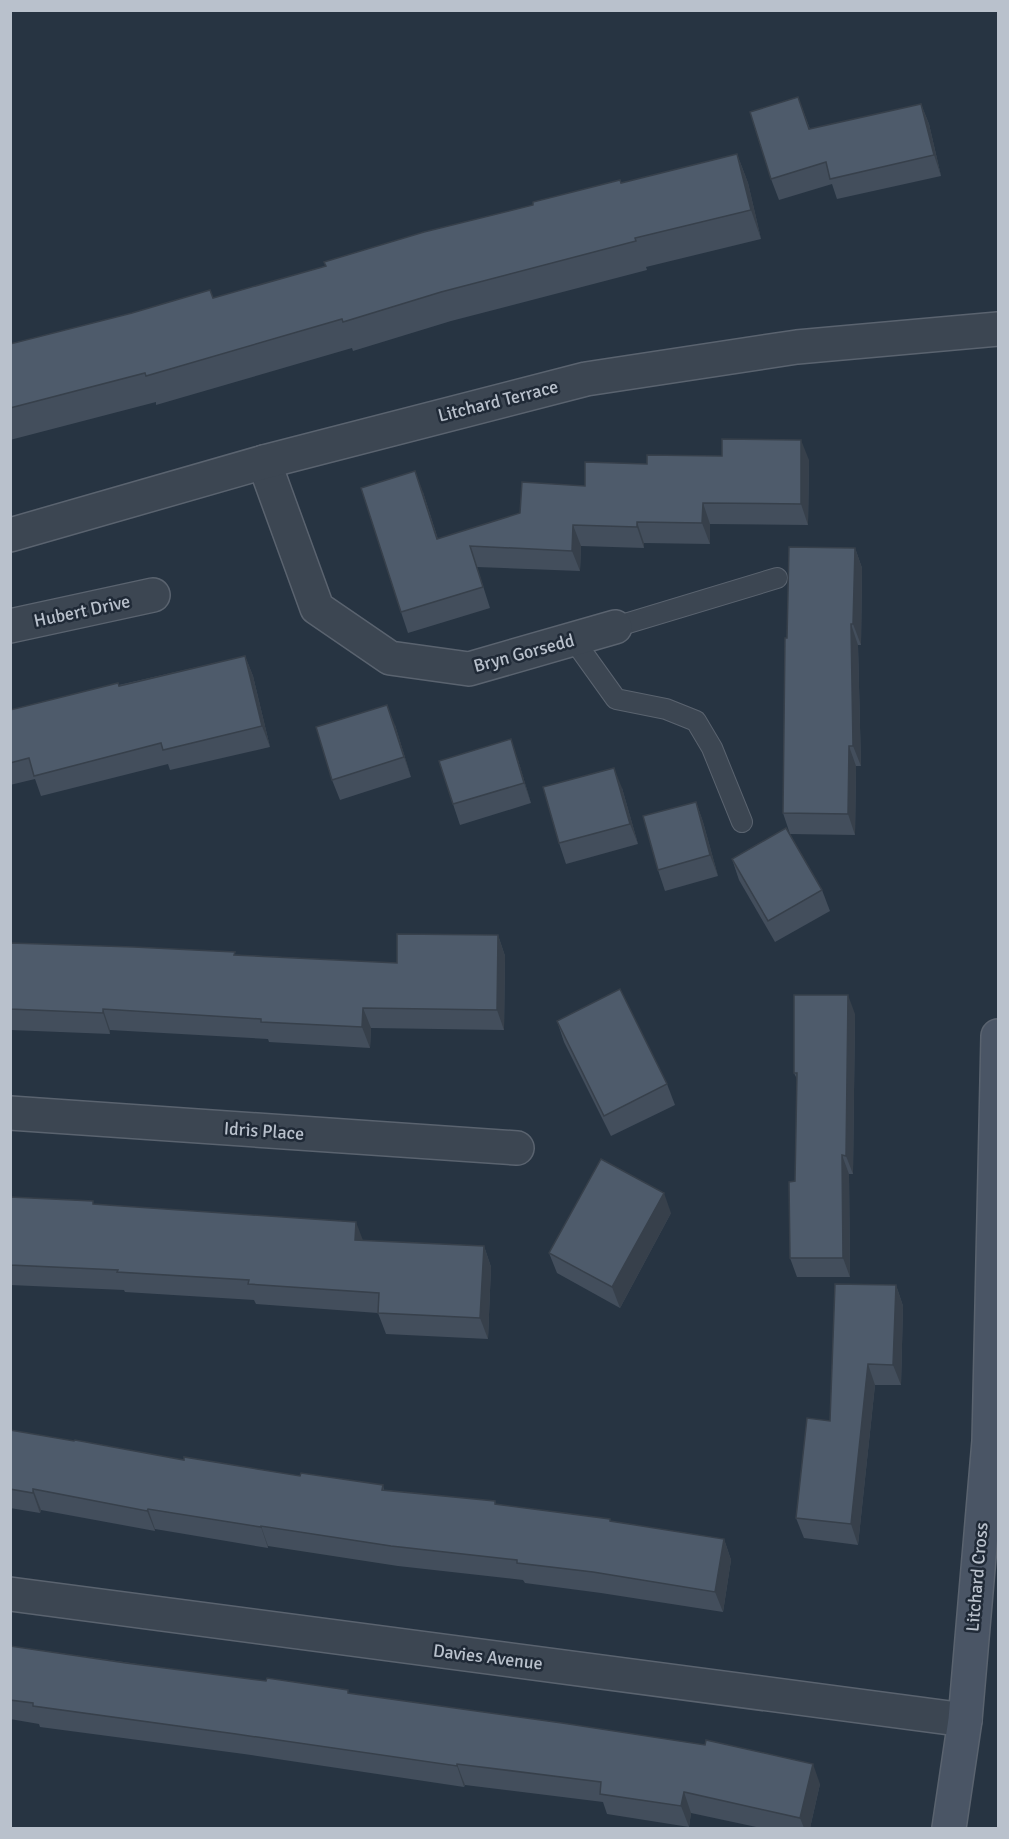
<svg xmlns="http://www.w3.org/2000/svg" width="1009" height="1839" viewBox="0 0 1009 1839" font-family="Signika,sans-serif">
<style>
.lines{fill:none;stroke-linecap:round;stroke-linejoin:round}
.service-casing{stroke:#5a636f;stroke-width:22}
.minor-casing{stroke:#5a636f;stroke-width:36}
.tertiary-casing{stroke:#5a636f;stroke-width:36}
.secondary-casing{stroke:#5a636f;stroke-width:36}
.service{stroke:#3c4652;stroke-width:20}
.minor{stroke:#3c4652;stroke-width:33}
.tertiary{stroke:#3c4652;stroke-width:33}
.secondary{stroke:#4a5565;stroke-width:33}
.wall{fill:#434e5c}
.shaded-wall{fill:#37404b}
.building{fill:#4e5b6b;stroke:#37404b;stroke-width:1.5}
.labels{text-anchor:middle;stroke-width:5;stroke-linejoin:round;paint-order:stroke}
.street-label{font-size:18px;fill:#b9c1cc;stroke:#202a37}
</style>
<rect width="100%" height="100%" fill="#273442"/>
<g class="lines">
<defs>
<g id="service">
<path d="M615 627 777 578"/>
<path d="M573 639 616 699 666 709 696 721 712 748 742 822"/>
</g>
<g id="minor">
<path d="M264 462 317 608 390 658 469 669 615 627"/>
<path d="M10 626 153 595"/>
<path d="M10 1113 517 1148"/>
<path d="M10 1594 965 1720"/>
</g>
<path id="tertiary" d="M10 535 264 462 586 379 797 347 998 329"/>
<path id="secondary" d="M949 1828 965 1720 989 1441 998 1036"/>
</defs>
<use href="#service" class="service-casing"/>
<use href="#minor" class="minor-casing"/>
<use href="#tertiary" class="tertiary-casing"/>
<use href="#secondary" class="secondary-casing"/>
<use href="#service" class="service"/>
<use href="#minor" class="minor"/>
<use href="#tertiary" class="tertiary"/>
<use href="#secondary" class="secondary"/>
</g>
<g class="wall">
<path d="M798 97 810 129 921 104 929 124 941 176 837 199 832 184 779 200 771 179Z"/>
<path d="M737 154 748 183 761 239 646 267 647 270 451 321 353 351 352 348 156 405V402L10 440V344L213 298 621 183Z"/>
<path d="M809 460 808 525 710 524V544L644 543V548L581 546 580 571 477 567 490 608 408 633 401 612 423 492 438 539 520 513 585 486 647 464Z"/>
<path d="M855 548 862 568 861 645H858L861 766H856L855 835 790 834 783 813 787 638Z"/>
<path d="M245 656 253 676 270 747 170 770 168 764 41 796 35 779 10 785V710Z"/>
<path d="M395 725 411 777 340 800 332 780Z"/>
<path d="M518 760 531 803 460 825 453 804Z"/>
<path d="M622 788 638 844 566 864 559 843Z"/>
<path d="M696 802 703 822 718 876 665 891 658 870Z"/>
<path d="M732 859 822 890 830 911 775 942 739 880Z"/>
<path d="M498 935 505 956 504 1030 371 1028 370 1048 269 1042 268 1039 110 1030V1034L10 1030V943L397 963Z"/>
<path d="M855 1014 853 1174H849L850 1277H797L790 1258 795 1181 797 1079 794 1073Z"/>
<path d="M557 1021 667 1084 675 1105 611 1136 564 1042Z"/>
<path d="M10 1197 94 1204 363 1241 484 1246 491 1267 488 1339 386 1334 378 1313 256 1304 254 1300 125 1292 124 1290 10 1285Z"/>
<path d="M671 1213 620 1308 557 1273 549 1253Z"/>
<path d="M896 1285 903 1306 901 1385H875L858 1545 804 1538 796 1518 830 1421Z"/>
<path d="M10 1430 184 1460 300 1476 383 1485 384 1490 495 1501 496 1505 610 1519 611 1522 724 1539 731 1560 723 1612 601 1593 525 1583 523 1580 398 1566 268 1546V1548L155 1529V1531L41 1510 40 1513 10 1508Z"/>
<path d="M10 1646 349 1694 820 1784 810 1828H761L691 1813 689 1827 607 1814 603 1802 465 1785 464 1787 244 1754 40 1727 39 1724 10 1719Z"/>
</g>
<g class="shaded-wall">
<path d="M921 104 929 124 941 176 934 155Z"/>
<path d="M737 154 748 183 761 239 751 210Z"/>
<path d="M801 440 809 460 808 525 801 504Z"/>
<path d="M415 471 423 492 444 560 437 539Z"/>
<path d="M703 503 710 524V544L702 523Z"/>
<path d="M637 522 644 543V548L637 527Z"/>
<path d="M573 525 581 546 580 571 572 551Z"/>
<path d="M855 548 862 568 861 645 853 624Z"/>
<path d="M851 624 858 645 861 766 853 746Z"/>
<path d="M245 656 253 676 270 747 262 726Z"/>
<path d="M387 705 395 725 411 777 404 757Z"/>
<path d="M511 739 518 760 531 803 524 783Z"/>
<path d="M849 746 856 766 855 835 848 814Z"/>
<path d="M614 768 622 788 638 844 630 824Z"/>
<path d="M696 802 703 822 718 876 710 855Z"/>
<path d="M498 935 505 956 504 1030 497 1010Z"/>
<path d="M848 995 855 1014 853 1174 846 1156Z"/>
<path d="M363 1008 371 1028 370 1048 362 1027Z"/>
<path d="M103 1009 110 1030V1034L103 1013Z"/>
<path d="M842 1155 849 1174 850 1277 843 1258Z"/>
<path d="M664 1193 671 1213 620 1308 612 1287Z"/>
<path d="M356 1222 364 1243 355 1240Z"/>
<path d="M484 1246 491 1267 488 1339 480 1318Z"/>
<path d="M896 1285 903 1306 901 1385 893 1365Z"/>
<path d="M868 1364 875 1385 858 1545 851 1524Z"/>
<path d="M33 1489 41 1510 40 1513 33 1493Z"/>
<path d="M148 1509 155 1529V1531L147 1511Z"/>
<path d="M261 1526 268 1546V1548L261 1527Z"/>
<path d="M724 1539 731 1560 723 1612 715 1592Z"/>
<path d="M457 1764 465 1785 464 1787 457 1766Z"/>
<path d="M813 1764 820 1784 810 1828H804L800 1818Z"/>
<path d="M684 1792 691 1813 689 1827 681 1806Z"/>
</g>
<g class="building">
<path d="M798 97 809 129 921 104 934 155 830 179 826 162 771 179 750 112Z"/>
<path d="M737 154 751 210 635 238 636 241 441 292 343 322 342 319 146 376 145 373 10 408V344L132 313 210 290 213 298 326 266 324 262 424 232 533 205V202L620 180 621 183Z"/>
<path d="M722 439 801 440V504L703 503 702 523 637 522V527L573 525 572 551 470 546 483 587 401 612 361 488 415 471 437 539 520 513 522 482 585 486V462L647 464V455L722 456Z"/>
<path d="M789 547 855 548 853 624H851L853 746H849L848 814 783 813 785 638H787Z"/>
<path d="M245 656 262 726 163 750 161 743 34 776 29 758 10 763V710L118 683 119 686Z"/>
<path d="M387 705 404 757 332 780 316 727Z"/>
<path d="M511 739 524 783 453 804 439 761Z"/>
<path d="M614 768 630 824 559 843 543 787Z"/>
<path d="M696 802 710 855 658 870 643 816Z"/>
<path d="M786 828 822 890 768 921 732 859Z"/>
<path d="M397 934 498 935 497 1010 363 1008 362 1027 261 1022V1019L103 1009V1013L10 1009V943L134 947 235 952 234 955 397 963Z"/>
<path d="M620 989 667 1084 604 1116 557 1021Z"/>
<path d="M794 995H848L846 1156 842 1155 843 1258H790L789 1182 795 1181 797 1073H794Z"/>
<path d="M601 1159 664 1193 612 1287 549 1253Z"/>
<path d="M10 1197 93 1201V1204L356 1222 355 1240 484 1246 480 1318 378 1313 379 1293 248 1284 249 1280 117 1272 118 1270 10 1265Z"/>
<path d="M835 1284 896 1285 893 1365 868 1364 851 1524 796 1518 807 1418 830 1421Z"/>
<path d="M10 1430 74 1441 75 1440 184 1460V1457L300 1476 301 1473 383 1485 382 1490 495 1501V1504L610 1519V1521L724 1539 715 1592 593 1572 517 1563V1560L391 1546 261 1526V1527L148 1509 147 1511 33 1489V1493L10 1489Z"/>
<path d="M10 1646 126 1663 266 1681 267 1678 348 1690V1693L562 1723 705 1745 706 1740 813 1764 800 1818 684 1792 681 1806 600 1794 601 1782 457 1764V1766L236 1734 33 1706V1703L10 1700Z"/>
</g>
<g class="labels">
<g class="street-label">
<text transform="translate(498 401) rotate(-14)" y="6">Litchard Terrace</text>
<text transform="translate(82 611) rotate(-12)" y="6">Hubert Drive</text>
<text transform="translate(524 653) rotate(-15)" y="6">Bryn Gorsedd</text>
<text transform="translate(264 1131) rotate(4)" y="6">Idris Place</text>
<text transform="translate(977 1577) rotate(-85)" y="6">Litchard Cross</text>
<text transform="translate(488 1657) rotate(7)" y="6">Davies Avenue</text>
</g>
</g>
<rect width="1009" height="1839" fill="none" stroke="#b9c1cc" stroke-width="24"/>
</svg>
